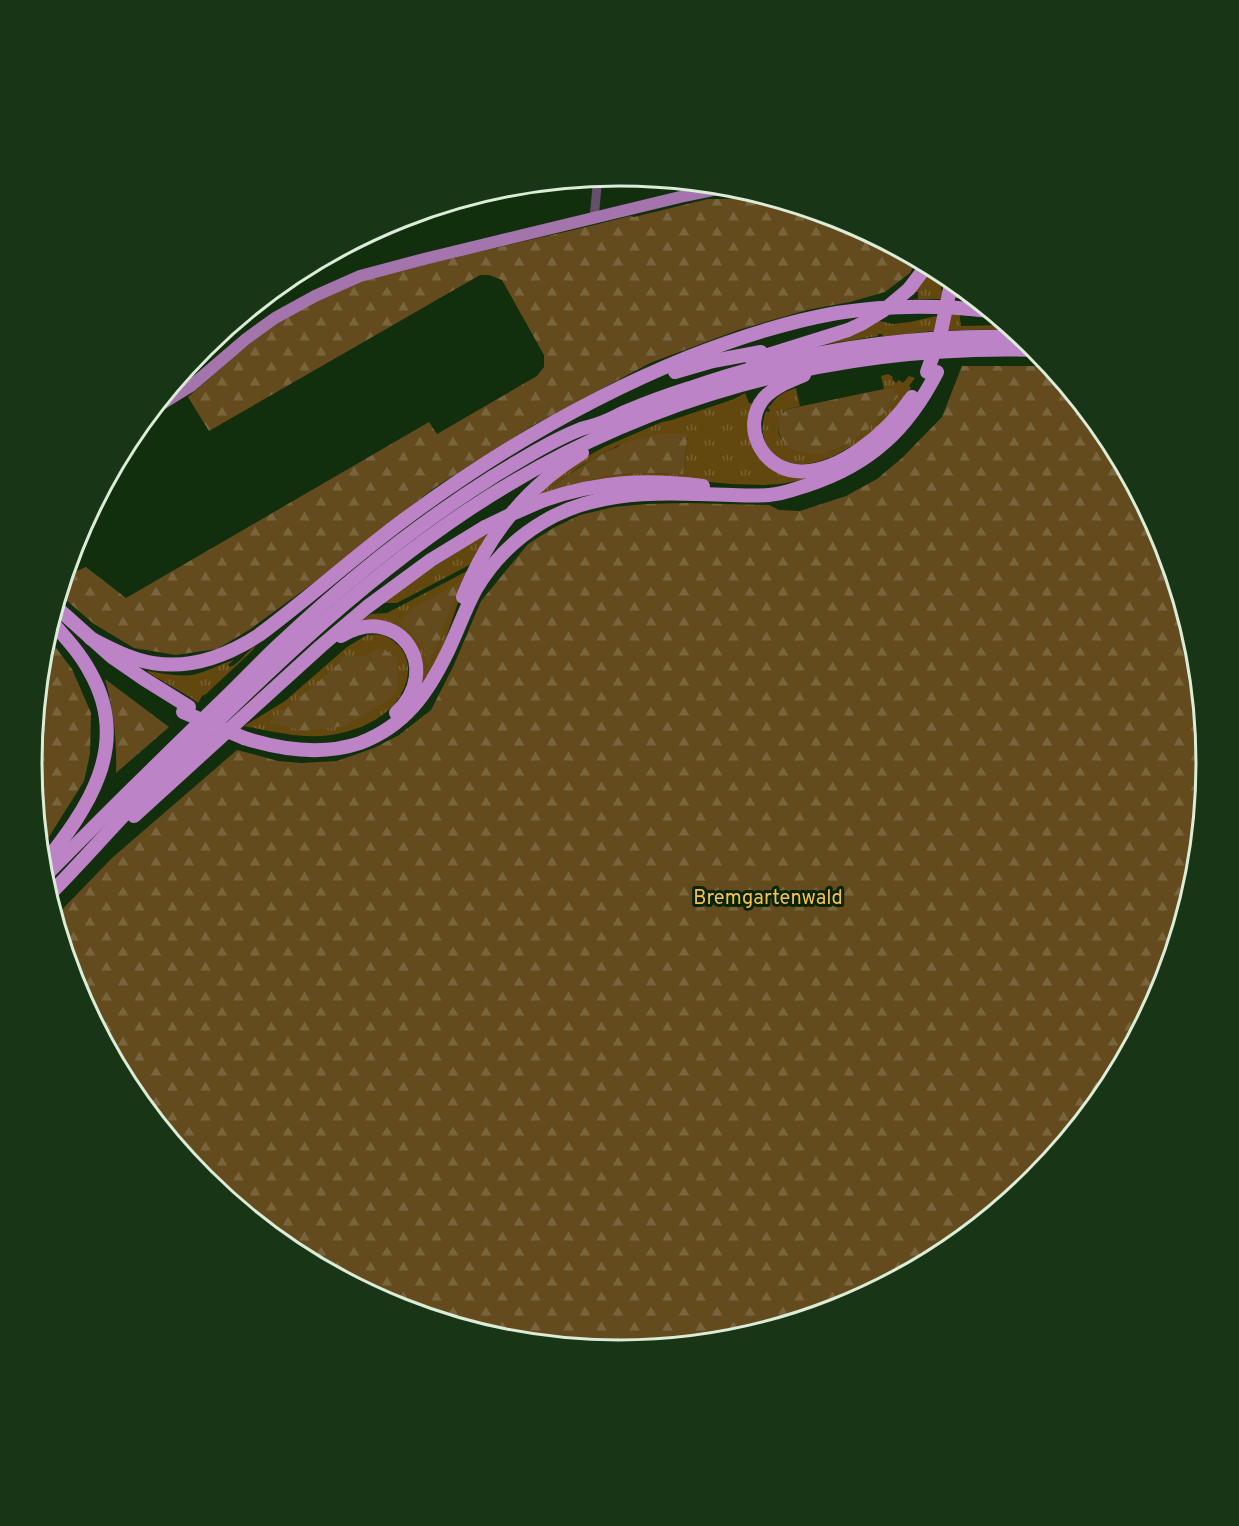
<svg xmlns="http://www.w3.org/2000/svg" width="1239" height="1526" viewBox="0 0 1239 1526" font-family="Overpass,sans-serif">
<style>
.grass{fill:url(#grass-tufts);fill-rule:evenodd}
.forest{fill:url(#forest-firs)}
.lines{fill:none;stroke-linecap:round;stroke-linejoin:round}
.minor{stroke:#664f6a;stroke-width:9}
.major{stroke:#a474ad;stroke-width:12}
.highway{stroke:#bc83c7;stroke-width:14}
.highway-bridge{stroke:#bc83c7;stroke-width:14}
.labels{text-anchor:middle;stroke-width:6;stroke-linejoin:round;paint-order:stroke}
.park-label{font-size:20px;fill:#fbc04b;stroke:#072504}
.rim{fill:none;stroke:#dbedd8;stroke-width:3}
</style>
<defs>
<pattern id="grass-tufts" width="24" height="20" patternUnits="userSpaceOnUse" patternTransform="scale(1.5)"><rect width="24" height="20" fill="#62470f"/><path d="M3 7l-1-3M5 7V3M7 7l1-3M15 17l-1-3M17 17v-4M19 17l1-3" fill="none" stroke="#786231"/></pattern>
<pattern id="forest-firs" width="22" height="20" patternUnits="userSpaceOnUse" patternTransform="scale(1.5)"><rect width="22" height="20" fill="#634b1d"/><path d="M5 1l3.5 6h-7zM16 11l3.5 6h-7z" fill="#79653d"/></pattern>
</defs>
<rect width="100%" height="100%" fill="#122f0d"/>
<g class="grass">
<path d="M932 267 945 274V281H942L941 290 943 291 941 299H918V292H914Z"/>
<path d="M959 311 961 326 1005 325 1006 323 1013 329 934 331 886 336H883L882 334H878V336L822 345V344L879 321 893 324 910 322Z"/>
<path d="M888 374 893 377 892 379 896 383 899 380 903 383 909 376 915 378 909 386 911 388 908 392C901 402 894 413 885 421 861 443 799 487 770 450 761 439 761 424 766 411L769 412 770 410 768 408 770 405H771C776 396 786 391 796 388L800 406 788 409 783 412C782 417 778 424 778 430 778 437 786 445 792 447 836 469 869 427 897 398L894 389H884L881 376Z"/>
<path d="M745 393 749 403 754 404 755 446 812 478 780 484 762 485 731 484 677 479 530 500 574 464 604 447 662 422 672 420 734 399ZM688 434 683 474 636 473 614 475 549 489 579 467 617 446Z"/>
<path d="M498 525 475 562 397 603H383L429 570 473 542 481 534Z"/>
<path d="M469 570 444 644 433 669 410 705V642L359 622 371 614 387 613Z"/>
<path d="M367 635C371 635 377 634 381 635 388 636 395 642 400 647 415 666 407 689 393 706 379 720 360 729 341 733 309 741 276 732 244 726L285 701 347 647Z"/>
<path d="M255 646 253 650 206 694 202 696 198 703 190 697 147 672 148 671C162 673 177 677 192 675 207 672 220 664 234 660L228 665 230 667C240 663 246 652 255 646Z"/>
</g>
<g class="forest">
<path d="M755 193 845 220 917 259 910 273 885 292 850 302 807 310 738 330 650 363 532 426 434 488 323 576 249 630 217 649 176 655 134 648 94 624 59 594 65 576 86 567 126 598 429 422 437 434 537 376 544 367V355L502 280 489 275H480L209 431 188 397C225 365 259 331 303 308 324 297 346 286 369 279 395 271 422 265 449 259 509 244 570 232 630 216L634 217 708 199H727Z"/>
<path d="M962 366H1051L1109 437 1163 538 1196 649 1207 763 1196 878 1163 988 1108 1090 1035 1179 946 1252 844 1306 734 1340 619 1351 504 1340 394 1306 293 1252 203 1179 130 1089 76 988 55 917 112 858 237 750 278 761 301 763 337 761 374 748 399 735 431 710 453 667 481 601 528 544 555 527 580 515 614 507 646 504 687 503 769 505 779 510 800 511 846 496 877 479 902 458 942 417Z"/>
<path d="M884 389H894L898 396 897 398C878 419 859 442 831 451 821 455 804 454 794 450 778 443 771 419 788 409Z"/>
<path d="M688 434 683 474 636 473 614 475 548 490C581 465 614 443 655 435 665 433 677 434 688 434Z"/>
<path d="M462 581 428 665C424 644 415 637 400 623L412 609Z"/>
<path d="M47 636 72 669 91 713 90 754 84 781 40 851 32 763 43 648Z"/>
<path d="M381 648 397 658 398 688 391 698 345 726 304 731 269 722 334 669 345 655 363 657Z"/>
<path d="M105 679 169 727 116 773C117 739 114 712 105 679Z"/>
</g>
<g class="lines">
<path class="minor" d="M594 218 598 177"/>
<path class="major" d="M152 410 191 386 246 339 275 318 315 296 360 276 424 259 680 197 733 186"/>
<g class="highway">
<path d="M909 289 928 264"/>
<path d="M958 291 959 285"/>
<path d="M752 360 848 330 861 324"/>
<path d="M675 372 713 361 761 352"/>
<path d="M804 375C790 381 775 386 764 398 741 426 761 467 795 471 839 476 889 430 912 397"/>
<path d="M544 500C600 481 645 479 703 486"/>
<path d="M463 597C487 536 526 487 582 453"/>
<path d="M55 606 112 657 144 679 189 707"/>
<path d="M341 636C399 601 444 669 396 713"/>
<path d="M90 638C105 646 120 654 136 659 180 673 222 659 259 635 309 598 355 556 405 519 493 454 588 398 689 357 737 338 786 322 837 313 887 305 940 305 991 311"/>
<path d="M244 738C282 750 322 756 360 743 405 726 428 693 448 651 458 630 465 609 476 589 492 562 516 538 543 522 589 494 644 492 697 494 721 494 745 497 769 495 784 494 795 489 808 485 870 465 908 429 937 372"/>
<path d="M134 816 321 646 367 607 431 560 485 527"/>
<path d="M42 866C88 809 132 745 90 672 80 653 65 637 51 621"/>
<path d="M43 878C103 817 164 757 225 698 245 679 263 659 283 641 348 580 419 523 494 476 522 459 551 441 581 429 587 427 593 426 598 424 607 421 616 416 625 412 646 403 668 395 690 388 796 351 910 334 1023 337"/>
<path d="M48 896C83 861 115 823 149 789 249 689 351 588 468 510 638 397 834 344 1037 350"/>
</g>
<g class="highway-bridge">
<path d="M861 324 884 310 909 289"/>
<path d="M927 372 940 336 950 289"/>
<path d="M485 527 514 513 544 500"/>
<path d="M183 712 244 738"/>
</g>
</g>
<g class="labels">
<g class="park-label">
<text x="768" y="904">Bremgartenwald</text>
</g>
</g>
<path d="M0 0H1239V1526H0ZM42 763a577 577 0 1 1 1154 0a577 577 0 1 1-1154 0Z" fill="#183515" fill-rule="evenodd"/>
<path class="rim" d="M42 763a577 577 0 1 1 1154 0a577 577 0 1 1-1154 0Z"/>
</svg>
